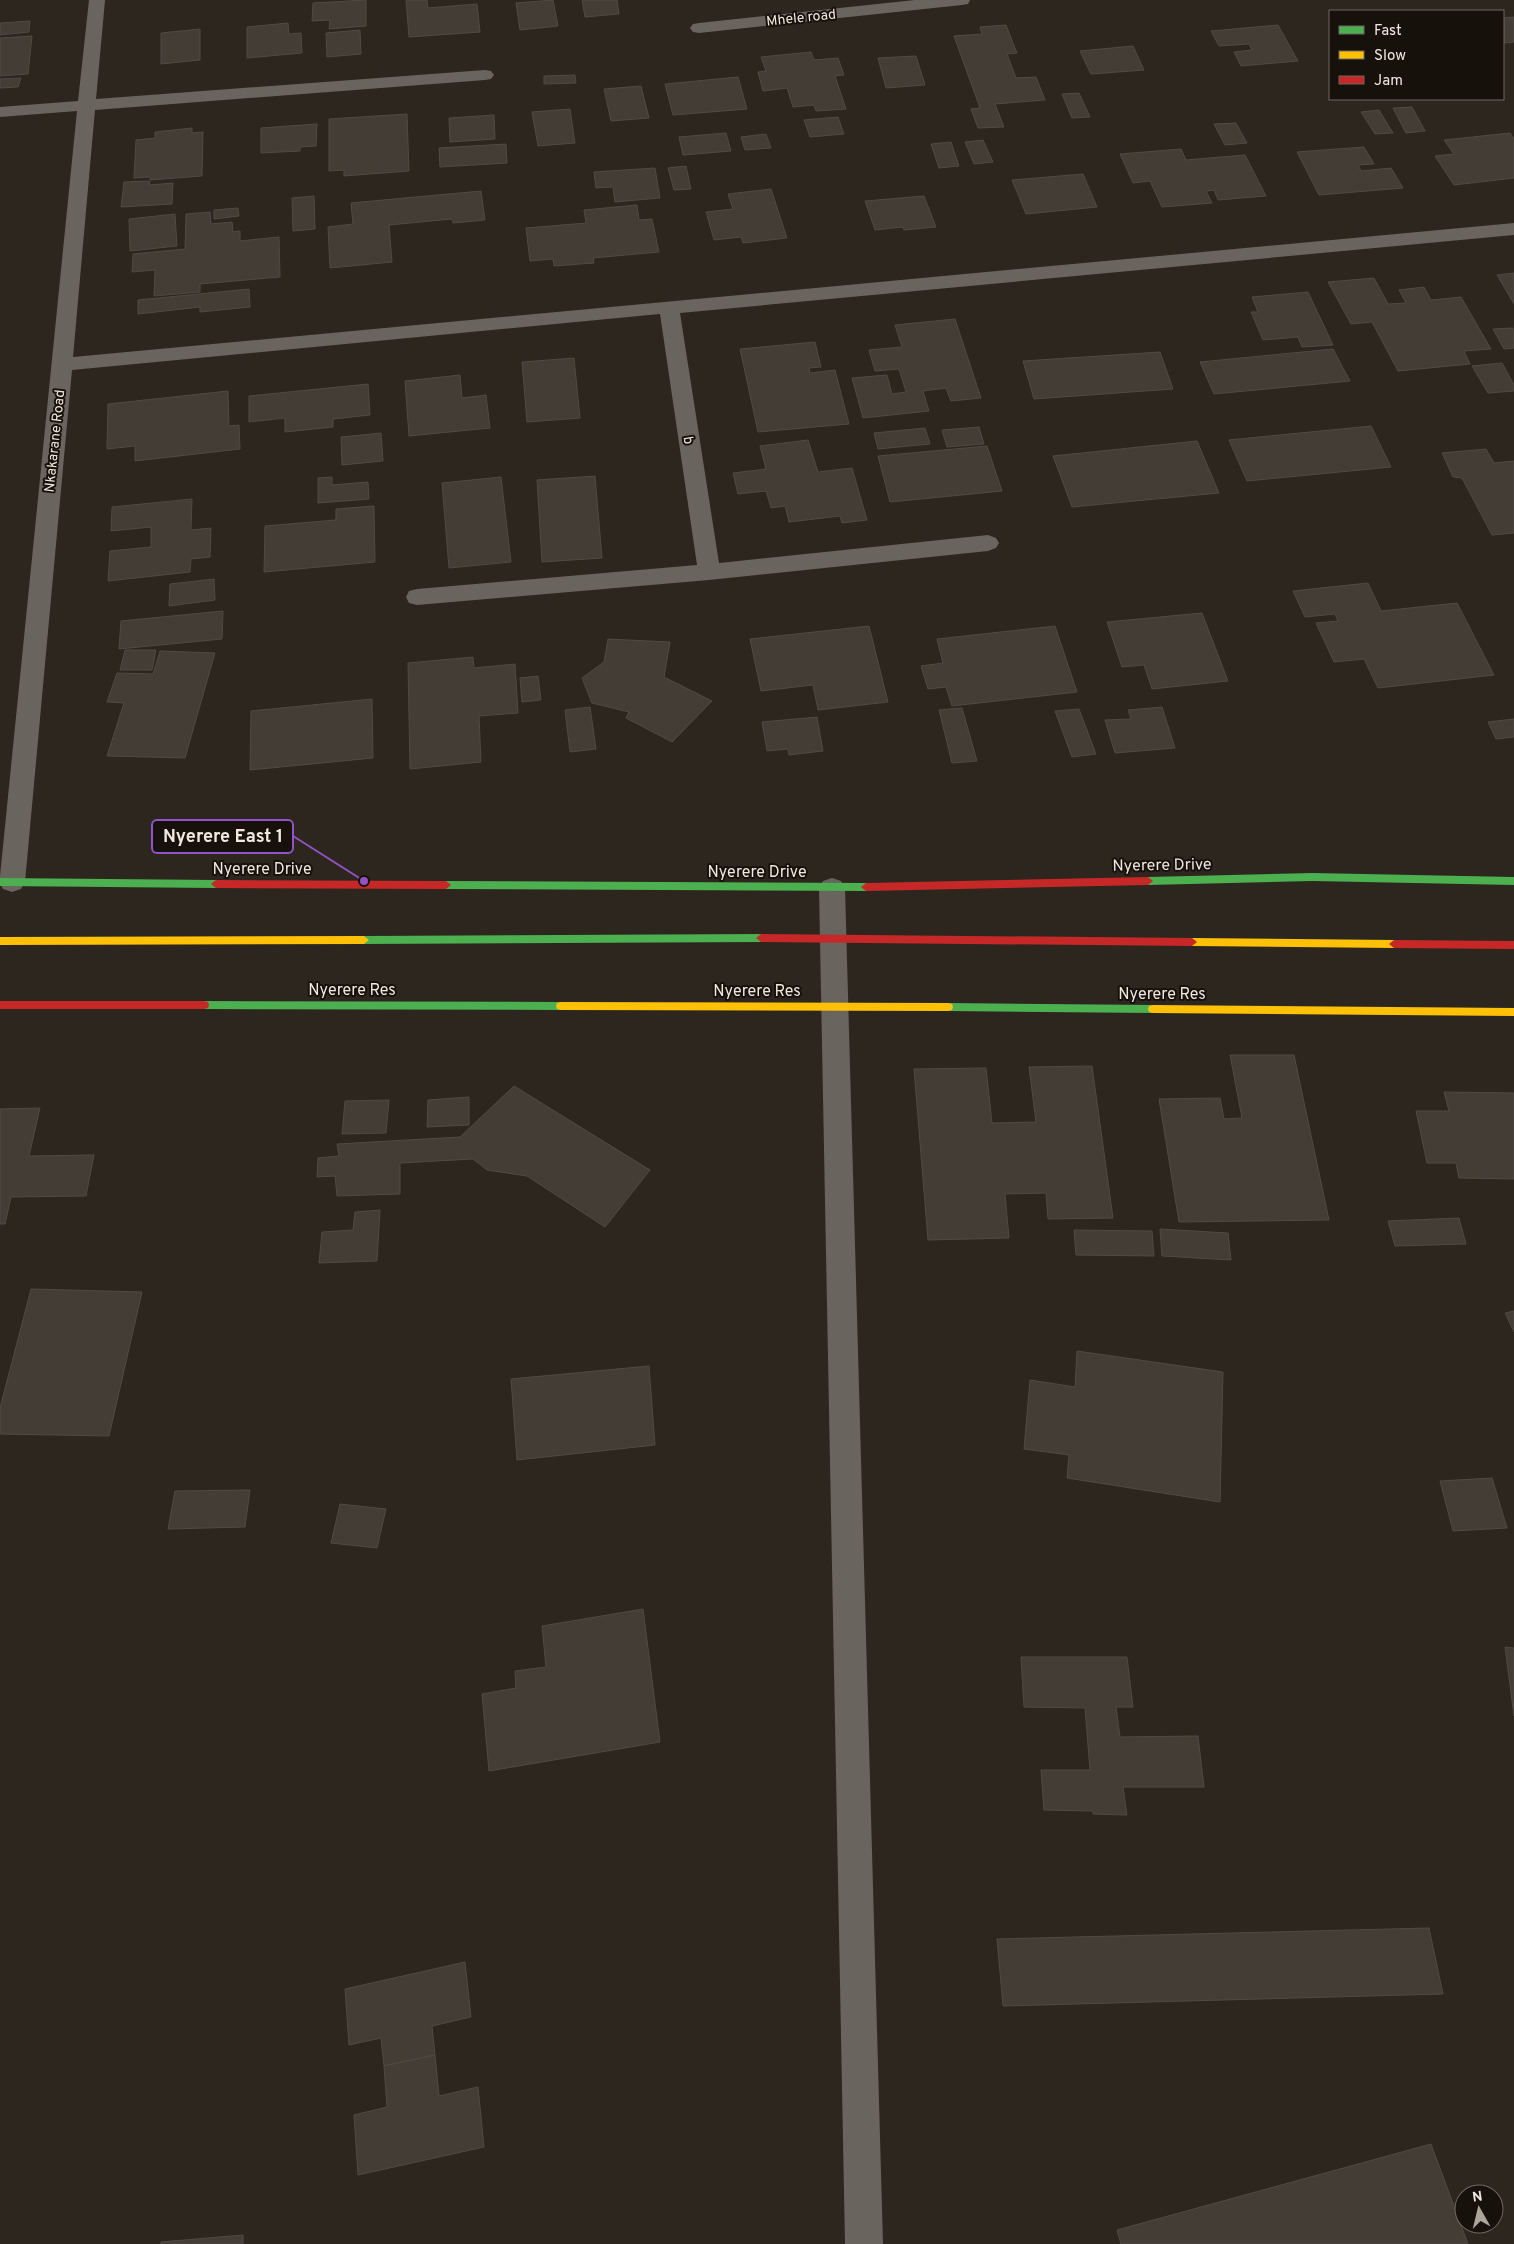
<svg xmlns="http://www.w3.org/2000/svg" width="1514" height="2244" viewBox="0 0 1514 2244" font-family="Overpass,sans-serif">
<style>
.building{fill:#433d36;stroke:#504a44}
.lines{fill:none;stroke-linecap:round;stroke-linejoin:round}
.street{fill:#69645e;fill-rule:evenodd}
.fast{fill:#4caf50;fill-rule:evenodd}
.slow{fill:#ffc107;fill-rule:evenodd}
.jam{fill:#c62828;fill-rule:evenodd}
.labels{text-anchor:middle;stroke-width:4;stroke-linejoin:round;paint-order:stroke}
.far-street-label{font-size:14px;fill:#f1e9e0;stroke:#16110a}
.street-label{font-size:16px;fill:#f1e9e0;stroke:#16110a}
.leader{fill:none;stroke:#9352c6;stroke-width:2}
.callout-dot{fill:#9352c6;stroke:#16110a;stroke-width:2}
.callout{fill:#16110a;stroke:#9352c6;stroke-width:2}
.callout-label{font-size:18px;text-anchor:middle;font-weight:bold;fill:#f1e9e0}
</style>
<rect width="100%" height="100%" fill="#2d261e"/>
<g class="building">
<path d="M366 0V26L329 29 330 20 312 21 313 3Z"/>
<path d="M406 0H427L428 8 477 4 480 32 409 37Z"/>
<path d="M553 0 558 26 520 30 516 3Z"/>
<path d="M582 0H617L619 14 585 17Z"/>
<path d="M1514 17V42L1503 43V18Z"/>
<path d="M30 21 29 32 0 35V23Z"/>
<path d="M288 23 289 34 301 33 302 53 247 58V27Z"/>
<path d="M1006 25 1017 53 1007 54 1016 78 1036 77 1045 100 995 104 1004 127 978 128 971 109 980 108 954 36 982 34 980 27Z"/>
<path d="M1278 25 1298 61 1241 66 1234 52 1252 50 1249 44 1219 46 1211 31Z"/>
<path d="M200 29V60L161 64V33Z"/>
<path d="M360 30 361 54 327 57 326 33Z"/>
<path d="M32 36 28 74 0 76V38Z"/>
<path d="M1133 46 1144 70 1091 74 1080 51Z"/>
<path d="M811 52 814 60 838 58 844 75 835 76 846 109 816 111 814 105 793 107 787 88 763 91 758 72 766 71 761 57Z"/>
<path d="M916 56 925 85 886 88 878 58Z"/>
<path d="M575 75 576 83 544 84V76Z"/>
<path d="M738 77 747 109 673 115 665 84Z"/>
<path d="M21 78 18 87 0 88V79Z"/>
<path d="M641 86 649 118 611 121 604 89Z"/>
<path d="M1079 93 1090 117 1072 118 1062 94Z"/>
<path d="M1412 107 1425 131 1406 133 1393 108Z"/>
<path d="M570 109 575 143 538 146 532 112Z"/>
<path d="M1379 110 1393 133 1375 134 1361 112Z"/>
<path d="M407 114 409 171 344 176V170L329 171V119Z"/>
<path d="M494 115 495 139 450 142 449 118Z"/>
<path d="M838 117 844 134 810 137 804 120Z"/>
<path d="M1236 123 1247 143 1225 145 1214 124Z"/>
<path d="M317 124 316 146 300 147V151L261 153V128Z"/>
<path d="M192 128V133L203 132 202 176 150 180V177L134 178 136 140 155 138V132Z"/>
<path d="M726 133 731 151 683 155 679 137Z"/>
<path d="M1510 133 1514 139V178L1454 185 1435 156 1454 154 1444 140Z"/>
<path d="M766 134 771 148 745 150 741 137Z"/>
<path d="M983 140 993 162 974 164 965 142Z"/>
<path d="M951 142 959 166 939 168 931 144Z"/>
<path d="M506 144 507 163 440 167 439 148Z"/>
<path d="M1364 147 1374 164 1358 165 1361 171 1391 168 1403 188 1319 195 1297 152Z"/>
<path d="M1181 149 1186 160 1245 155 1266 196 1218 200 1214 190 1206 191 1212 203 1162 207 1150 181 1133 183 1120 154Z"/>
<path d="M686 166 691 189 674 190 668 168Z"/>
<path d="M655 168 660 198 615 202 613 187 596 188 594 172Z"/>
<path d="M1083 174 1097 207 1026 214 1012 180Z"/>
<path d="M150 181 149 185 173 183 172 204 121 207 124 182Z"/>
<path d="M771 189 787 238 743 243 741 237 714 240 706 212 733 209 728 194Z"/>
<path d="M481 191 485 220 453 223 452 219 389 225 392 262 330 268 328 227 353 224 351 203Z"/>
<path d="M314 196 315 229 293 231 292 198Z"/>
<path d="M924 196 936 227 904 230 903 227 875 230 865 201Z"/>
<path d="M637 205 639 220 652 219 659 252 593 258 594 263 554 266 553 259 530 261 526 228 586 223 584 210Z"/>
<path d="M238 208 239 216 214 219V210Z"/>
<path d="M210 212 211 224 232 222 233 232 240 231V241L279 237 280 277 200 284V292L154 296 155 270 132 272 133 254 185 249 186 214Z"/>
<path d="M175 214 177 246 130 251 129 219Z"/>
<path d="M1514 273V304L1497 275Z"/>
<path d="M1374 278 1388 304 1406 303 1399 290 1424 287 1431 300 1461 297 1491 349 1464 351 1470 364 1398 371 1372 322 1351 324 1328 282Z"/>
<path d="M249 289 250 307 200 312V307L138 314V300Z"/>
<path d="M1308 292 1333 345 1302 347 1298 337 1263 340 1251 312H1258L1252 297Z"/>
<path d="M955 319 981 398 951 401 946 388 923 391 929 411 863 418 852 378 887 375 892 394 906 392 899 369 875 371 869 350 902 347 895 325Z"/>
<path d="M1513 328 1514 348 1504 349 1493 329Z"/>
<path d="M815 342 821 367 809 368 810 373 835 370 849 424 758 432 740 349Z"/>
<path d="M1333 349 1350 381 1214 394 1200 362Z"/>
<path d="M1160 352 1173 389 1034 399 1023 361Z"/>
<path d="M574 358 580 418 527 422 522 362Z"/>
<path d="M1502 363 1514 385V391L1488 393 1472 366Z"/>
<path d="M460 375 462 398 486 395 490 428 409 436 405 381Z"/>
<path d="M368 384 370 415 333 419V427L285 432V418L249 422V396Z"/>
<path d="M228 391 229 426 239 425 240 449 135 461V446L107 449 108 404Z"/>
<path d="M1371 426 1391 467 1247 481 1229 440Z"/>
<path d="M979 427 984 444 947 447 942 430Z"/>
<path d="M925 428 930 444 878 449 874 433Z"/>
<path d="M381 433 383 461 342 465 341 437Z"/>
<path d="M808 440 818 472 852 468 867 520 842 523 840 516 789 522 785 506 771 508 766 491 738 494 733 473 766 469 760 446Z"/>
<path d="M1197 441 1219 493 1072 507 1053 456Z"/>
<path d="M987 446 1002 491 890 502 878 456Z"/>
<path d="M1486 449 1494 463 1514 461V533L1492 535 1462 478 1453 477 1442 453Z"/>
<path d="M595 476 602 558 542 562 537 480Z"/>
<path d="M332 477V485L368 482 369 499 318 503V478Z"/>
<path d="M501 477 511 562 449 568 442 483Z"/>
<path d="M192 499 191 530 211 528 210 557 191 559 190 572 108 581 110 551 151 547V527L111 531 112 507Z"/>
<path d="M374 506 375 562 264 572 265 526 336 520V509Z"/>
<path d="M214 579 215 600 169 606 170 584Z"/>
<path d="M1368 583 1381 611 1457 603 1494 675 1378 688 1364 659 1334 662 1316 623 1338 621 1335 614 1305 617 1293 591Z"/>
<path d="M223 611 222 639 119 649 121 621Z"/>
<path d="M1202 613 1228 681 1152 689 1144 665 1122 667 1107 622Z"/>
<path d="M869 626 888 702 818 710 813 685 761 691 750 639Z"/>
<path d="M1055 626 1077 692 952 706 946 687 928 689 921 666 943 663 937 639Z"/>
<path d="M608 639 670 642 664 677 712 701 672 742 626 718 629 712 592 703 582 678 604 662Z"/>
<path d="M125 650H156L152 670H120Z"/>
<path d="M160 651 215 653 185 758 107 756 124 703 107 702 117 673 153 674Z"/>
<path d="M473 657 474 668 515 664 518 713 479 716 481 762 410 769 408 663Z"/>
<path d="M538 676 541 700 522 702 520 678Z"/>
<path d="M372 699 373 758 250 770 251 711Z"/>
<path d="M590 707 596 749 570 752 565 710Z"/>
<path d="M1162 707 1175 748 1115 753 1105 720 1131 719 1128 710Z"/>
<path d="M962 708 977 761 952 763 939 710Z"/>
<path d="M1079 709 1096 754 1072 757 1055 711Z"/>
<path d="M817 717 823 751 789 755 788 749 767 751 762 722Z"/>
<path d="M1514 719V737L1496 739 1488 722Z"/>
<path d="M1230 1055H1294L1329 1220 1179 1222 1159 1099 1220 1098 1224 1119 1242 1118Z"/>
<path d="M1092 1066 1113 1218 1048 1219 1046 1193 1005 1194 1009 1238 928 1240 914 1069 986 1068 992 1123 1036 1122 1029 1067Z"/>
<path d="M514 1086 650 1170 605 1227 527 1176 487 1170 473 1159 400 1163V1194L337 1196 335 1176 317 1177 318 1158 339 1156 337 1144 460 1137Z"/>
<path d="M1444 1092 1514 1093V1179L1459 1178 1456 1163H1427L1416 1111H1449Z"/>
<path d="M469 1097V1125L427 1127 428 1100Z"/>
<path d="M389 1100 386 1133 342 1134 345 1101Z"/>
<path d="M40 1108 29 1156 94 1155 86 1196 11 1197 5 1224H0V1109Z"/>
<path d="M380 1210 377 1261 319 1263 322 1232 353 1230 355 1212Z"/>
<path d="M1459 1218 1466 1244 1395 1246 1388 1221Z"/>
<path d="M1160 1229 1228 1233 1231 1260 1162 1256Z"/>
<path d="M1074 1230 1152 1231 1154 1256 1076 1255Z"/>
<path d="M31 1289 142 1292 109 1436 0 1434V1408Z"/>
<path d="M1514 1311V1332L1505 1313Z"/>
<path d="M1077 1351 1223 1372 1220 1502 1067 1478 1069 1455 1024 1449 1030 1380 1075 1387Z"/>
<path d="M649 1366 655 1445 517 1460 511 1379Z"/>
<path d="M1492 1478 1507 1528 1453 1531 1440 1481Z"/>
<path d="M250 1490 245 1527 168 1529 175 1491Z"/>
<path d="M340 1504 386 1509 377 1548 331 1543Z"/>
<path d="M643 1609 660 1742 489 1771 482 1694 516 1688 515 1671 546 1667 542 1626Z"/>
<path d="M1505 1647 1514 1648V1716Z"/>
<path d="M1021 1657H1127L1133 1707H1116L1120 1737 1198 1736 1204 1787H1123L1127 1815 1093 1814V1811L1044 1810 1041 1770H1090L1085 1708 1024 1707Z"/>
<path d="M1429 1928 1443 1994 1003 2006 997 1939Z"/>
<path d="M465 1962 471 2017 432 2026 435 2055 384 2066 381 2038 349 2045 345 1989Z"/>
<path d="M435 2055 439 2096 478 2087 484 2147 358 2175 354 2115 387 2107 384 2066Z"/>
<path d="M1431 2144 1468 2244H1121L1117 2230Z"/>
<path d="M243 2235V2244H161V2242Z"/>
</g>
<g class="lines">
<g class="street">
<path d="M89 0H105L96 99 485 70 491 71 494 75 491 79 485 80 95 110 73 357 1514 223V235L680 313 719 563 988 535 996 538 999 543 996 548 988 551 709 580 417 605 409 603 406 597 409 591 417 589 697 565 660 314 72 370 25 882 21 889 12 892 3 889 0 883V876L77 111 0 117V107L78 101Z"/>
<path d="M915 0H970L968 4 962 5 699 33 693 32 690 28 693 24 699 23Z"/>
<path d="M832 878 841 881 845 888 883 2244H845L819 888 823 881Z"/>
</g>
<g class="fast">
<path d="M1313 873 1514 877V885L1313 881 1148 885 1143 881 1148 877Z"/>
<path d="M0 878 216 880 221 884 216 888 0 886Z"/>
<path d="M446 881 866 883 871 887 866 891 446 889 441 885Z"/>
<path d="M761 934 766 938 761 942 364 944 359 940 364 936Z"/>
<path d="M204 1001 561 1002 565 1003 566 1006 565 1009 561 1010 204 1009 200 1008 199 1005 200 1002Z"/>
<path d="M948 1003 1153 1005 1157 1006 1158 1009 1157 1012 1153 1013 948 1011 944 1010 943 1007 944 1004Z"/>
</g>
<g class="slow">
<path d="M364 936 369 940 364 944 0 945V937Z"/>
<path d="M1192 938 1394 940 1399 944 1394 948 1192 946 1187 942Z"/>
<path d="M561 1002 948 1003 952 1004 953 1007 952 1010 948 1011 561 1010 557 1009 556 1006 557 1003Z"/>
<path d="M1153 1005 1514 1008V1016L1153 1013 1149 1012 1148 1009 1149 1006Z"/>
</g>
<g class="jam">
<path d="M1148 877 1153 881 1148 885 866 891 861 887 866 883Z"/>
<path d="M216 880 446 881 451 885 446 889 216 888 211 884Z"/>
<path d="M761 934 1192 938 1197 942 1192 946 761 942 756 938Z"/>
<path d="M1394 940 1514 941V949L1394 948 1389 944Z"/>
<path d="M0 1001H204L208 1002 209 1005 208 1008 204 1009H0Z"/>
</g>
</g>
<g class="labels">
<g class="far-street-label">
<text transform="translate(801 17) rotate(-6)" y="5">Mhele road</text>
<text transform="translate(689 440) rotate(81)" y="5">b</text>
<text transform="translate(54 441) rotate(-84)" y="5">Nkakarane Road</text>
</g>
<g class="street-label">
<text transform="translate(1162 864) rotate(-1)" y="6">Nyerere Drive</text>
<text x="262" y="874">Nyerere Drive</text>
<text x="757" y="877">Nyerere Drive</text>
<text x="352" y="995">Nyerere Res</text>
<text x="757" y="996">Nyerere Res</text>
<text x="1162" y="999">Nyerere Res</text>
</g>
</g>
<path class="leader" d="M364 881L293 836"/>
<circle class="callout-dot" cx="364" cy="881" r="5"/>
<rect class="callout" x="152" y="820" width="141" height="33" rx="5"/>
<g class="callout-label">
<text x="223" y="842">Nyerere East 1</text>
</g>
<rect x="1329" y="10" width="175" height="90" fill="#16110a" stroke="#6e6760"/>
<rect x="1339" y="26" width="25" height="8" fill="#4caf50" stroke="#6e6760"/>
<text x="1374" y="35" font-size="15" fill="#f1e9e0">Fast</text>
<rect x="1339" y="51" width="25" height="8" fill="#ffc107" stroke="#6e6760"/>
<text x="1374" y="60" font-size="15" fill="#f1e9e0">Slow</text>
<rect x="1339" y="76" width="25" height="8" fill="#c62828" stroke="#6e6760"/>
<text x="1374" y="85" font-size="15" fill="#f1e9e0">Jam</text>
<g transform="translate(1479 2209) rotate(352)"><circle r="24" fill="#16110a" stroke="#6e6760"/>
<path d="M0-4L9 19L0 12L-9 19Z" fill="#aca59c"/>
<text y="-8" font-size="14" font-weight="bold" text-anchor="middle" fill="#f1e9e0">N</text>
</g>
</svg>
